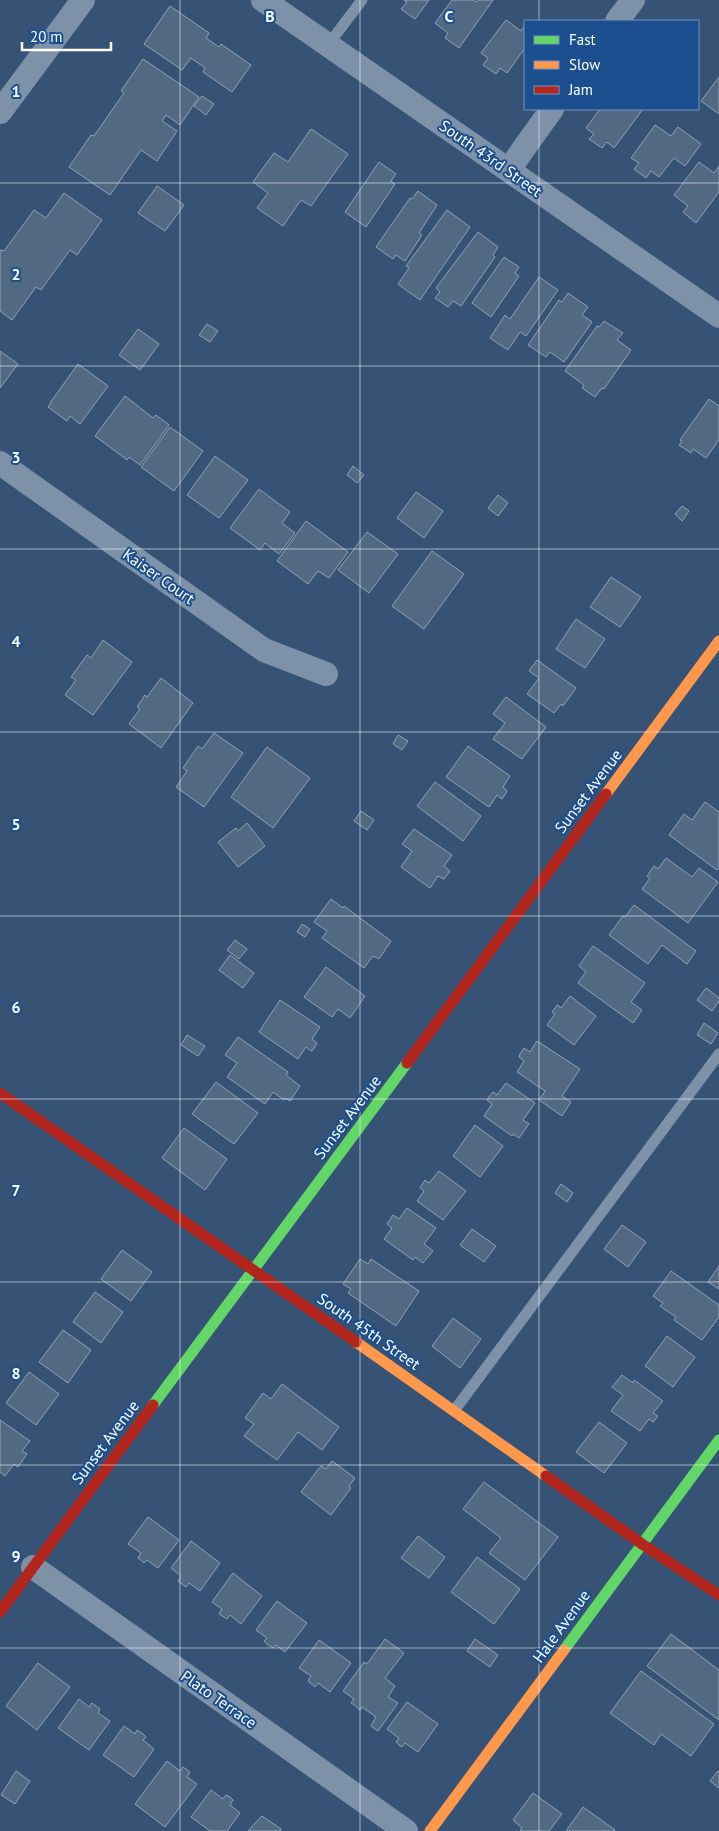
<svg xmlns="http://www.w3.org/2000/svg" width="719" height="1831" viewBox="0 0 719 1831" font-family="'PT Sans',sans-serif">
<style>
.building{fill:#526984;stroke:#92a2b6}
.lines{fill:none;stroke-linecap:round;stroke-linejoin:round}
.lane{stroke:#7d92a8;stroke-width:11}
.street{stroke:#7d92a8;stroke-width:24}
.fast{stroke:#63d668;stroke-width:11}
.slow{stroke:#ff974d;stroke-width:11}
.jam{stroke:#b3261e;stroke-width:11}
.grid{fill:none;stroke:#fff;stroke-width:1;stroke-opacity:0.55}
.labels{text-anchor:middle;stroke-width:4;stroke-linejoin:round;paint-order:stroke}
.street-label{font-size:16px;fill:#fff;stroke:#1b4f8f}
.grid-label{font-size:16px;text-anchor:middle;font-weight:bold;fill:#fff;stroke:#1b4f8f;stroke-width:4;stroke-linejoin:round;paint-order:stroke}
</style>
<rect width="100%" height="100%" fill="#365274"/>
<g class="building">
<path d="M404 0H429L415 19 401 9 407 2Z"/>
<path d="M452 0H473L476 2 478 0H493L459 48 445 38 448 33 435 23Z"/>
<path d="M170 6 209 33 206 38 219 47 221 44 251 65 232 92 203 72 205 68 191 58 182 70 144 44Z"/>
<path d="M506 20 521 31 525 25V48L507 73 500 68 496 74 483 65 488 58 481 53Z"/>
<path d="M143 59 199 97 180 125 166 115 162 121 177 131 157 161 141 150 110 195 69 167 91 135 94 136 124 93 121 91Z"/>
<path d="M719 77V114L701 101Z"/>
<path d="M202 96 214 104 206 115 194 106Z"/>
<path d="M600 109H643L614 148 607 142 602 148 589 139 594 134 586 128Z"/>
<path d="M655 125 671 136 678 127 701 144 685 166 674 158 659 177 651 171 646 178 634 169 639 163 631 158Z"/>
<path d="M311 129 348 154 311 206 301 200 283 226 257 208 268 193 253 182 274 153 288 162Z"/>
<path d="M379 162 396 174 391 181 395 184 366 227 345 212Z"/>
<path d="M699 162 714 173 719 166V192L696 223 683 212 688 206 674 195Z"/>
<path d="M157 186 184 205 165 231 138 213Z"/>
<path d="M418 191 437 205 419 233 422 235 405 261 396 255 393 259 376 247 410 198 412 199Z"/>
<path d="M64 193 102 220 77 255 70 250 41 290 36 287 12 320 0 311V250L4 251 34 210 46 218Z"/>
<path d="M447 210 470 227 420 300 398 284 409 268 406 266Z"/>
<path d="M478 232 498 247 493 255 495 257 461 306 453 301 448 307 435 298 440 292 436 288Z"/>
<path d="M504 257 519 267 515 273 519 276 491 317 472 303Z"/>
<path d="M539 277 558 290 526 336 520 332 508 350 490 338 505 315 510 319Z"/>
<path d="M568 293 588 307 582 315 592 322 564 362 550 352 546 357 528 345 559 300 562 302Z"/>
<path d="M604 321 623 333 617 340 631 350 604 389 602 388 595 397 582 388 584 385 565 371 597 326 599 327Z"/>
<path d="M207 324 218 331 210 342 199 335Z"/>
<path d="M138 329 159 344 140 370 119 355Z"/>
<path d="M0 351 18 364 0 388Z"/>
<path d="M78 364 108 386 80 424 70 416 67 421 48 407 51 403H50Z"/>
<path d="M125 396 153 418 156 415 169 425 140 465 129 457 127 460 126 459 95 436Z"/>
<path d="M709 399 719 406V440L706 458 693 449 691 453 679 445 682 441 680 440Z"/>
<path d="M170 427 203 451 174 491 141 467Z"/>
<path d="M215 456 248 480 219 518 187 495Z"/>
<path d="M353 466 364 475 357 483 347 475Z"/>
<path d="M259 489 290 512 282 523 295 533 279 554 265 543 260 550 230 528Z"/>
<path d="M416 492 443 511 424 538 397 518Z"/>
<path d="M498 495 508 503 498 516 488 508Z"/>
<path d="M682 506 689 511 682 521 675 514Z"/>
<path d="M306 521 348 552 329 578 318 571 308 584 277 561Z"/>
<path d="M367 532 398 554 369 593 338 570Z"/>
<path d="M432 551 464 574 424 629 392 606Z"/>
<path d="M611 577 641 597 620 627 590 607Z"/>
<path d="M576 619 605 639 585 668 556 649Z"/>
<path d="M103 640 132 662 93 715 65 695 76 680 71 677 87 655 91 658Z"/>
<path d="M537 660 576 688 563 706 561 704 554 713 527 694 539 678 529 671Z"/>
<path d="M161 678 193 703 161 748 129 724 140 709 137 707 145 695 147 697Z"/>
<path d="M506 697 546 727 522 759 493 739 505 723 493 714Z"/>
<path d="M214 733 243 753 204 807 176 787 187 771 183 768 198 746 202 749Z"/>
<path d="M398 735 408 741 402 750 393 744Z"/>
<path d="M468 746 510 776 503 787 507 791 506 793 502 799 497 795 489 807 446 777Z"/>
<path d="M267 747 310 778 273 828 231 797Z"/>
<path d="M435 782 481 816 463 841 417 806Z"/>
<path d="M705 802 719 812V868L717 870 669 835 684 814 692 820Z"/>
<path d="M361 811 374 820 367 830 354 821Z"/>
<path d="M247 823 265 846 238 867 218 842 236 828 238 831Z"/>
<path d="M414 829 452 855 444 866 450 871 444 879 438 876 430 888 401 867 412 851 402 844Z"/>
<path d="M666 858 692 877 699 868 718 882 688 923 642 889 650 878 647 876 654 866 658 869Z"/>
<path d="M331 899 343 908 344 906 391 941 379 959 373 956 364 968 322 938 327 931 314 922Z"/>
<path d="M634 905 696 951 687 964 662 945 648 964 609 935 623 916 625 917Z"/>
<path d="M302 924 310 929 305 937 297 932Z"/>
<path d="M235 940 247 949 239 959 227 950Z"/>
<path d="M593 946 645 983 631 1002 642 1010 633 1023 578 983 586 972 579 966Z"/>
<path d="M230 955 254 973 243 988 219 970Z"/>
<path d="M326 967 365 996 350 1018 338 1009 332 1017 304 997Z"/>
<path d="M706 988 719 998V1001L712 1011 697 1000Z"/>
<path d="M570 996 596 1016 574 1045 547 1025 555 1014 552 1012 556 1007 557 1005 561 1008Z"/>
<path d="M280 1000 320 1027 312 1039 317 1043 313 1050 311 1051 306 1047 298 1059 259 1032Z"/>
<path d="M704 1023 718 1033 711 1044 697 1035Z"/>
<path d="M187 1035 205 1046 198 1056 181 1045Z"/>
<path d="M238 1037 288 1072 286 1075 300 1086 290 1101 285 1098 284 1100 273 1092 265 1104 227 1077 237 1063 225 1055Z"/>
<path d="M537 1041 580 1069 562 1096 571 1102 562 1116 539 1100 545 1091 517 1072 524 1061 519 1057 520 1054 524 1048 530 1052Z"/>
<path d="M216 1082 258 1113 234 1144 192 1114Z"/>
<path d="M506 1083 535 1103 523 1120 529 1124 519 1138 513 1134 512 1136 484 1116 492 1104 487 1100 488 1098 493 1092 497 1095Z"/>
<path d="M475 1125 503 1146 480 1177 453 1156Z"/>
<path d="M184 1128 227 1159 205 1190 162 1158Z"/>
<path d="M439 1171 466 1191 443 1220 417 1201 424 1191 420 1188 425 1180 429 1183Z"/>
<path d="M561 1184 573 1193 567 1202 555 1193Z"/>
<path d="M407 1208 436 1228 424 1244 433 1251 423 1263 415 1257 413 1260 384 1239 392 1228 387 1224 393 1215 399 1219Z"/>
<path d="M622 1225 646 1242 628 1267 604 1249Z"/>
<path d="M472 1229 496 1246 484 1262 460 1245Z"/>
<path d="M122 1250 152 1272 131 1301 101 1279Z"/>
<path d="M360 1259 368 1264 371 1259 419 1291 396 1326 348 1293 351 1289 343 1284Z"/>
<path d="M719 1266V1289L708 1282Z"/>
<path d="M671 1271 719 1305V1317L702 1340 674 1320 676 1317 660 1306 663 1303 653 1296Z"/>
<path d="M95 1292 123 1312 101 1343 73 1322Z"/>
<path d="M453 1318 481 1339 460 1368 432 1346Z"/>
<path d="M63 1330 91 1350 68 1383 39 1362Z"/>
<path d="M667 1336 695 1357 673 1387 645 1366Z"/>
<path d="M29 1372 59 1394 36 1425 6 1403Z"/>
<path d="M622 1375 633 1383 634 1380 663 1401 653 1413 658 1416 654 1421 653 1422 649 1419 640 1431 611 1411 623 1395 612 1387Z"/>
<path d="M282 1384 339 1427 322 1450 298 1432 277 1460 244 1436 254 1424 245 1418 263 1393 271 1399Z"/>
<path d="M0 1420 30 1441 22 1451 27 1454 18 1467 14 1464 5 1476 0 1472Z"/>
<path d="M599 1422 627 1443 604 1473 576 1452Z"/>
<path d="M332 1461 355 1478 349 1486 351 1488 331 1515 301 1492 320 1467 321 1466 326 1469Z"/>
<path d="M484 1482 558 1537 525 1580 489 1553 501 1538 463 1509Z"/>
<path d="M148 1517 179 1540 158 1568 147 1560 144 1563 142 1561 138 1558 141 1553 128 1544Z"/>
<path d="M418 1536 445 1557 429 1578 401 1558Z"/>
<path d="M191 1541 220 1563 200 1591 189 1583 186 1587 178 1581 181 1576 171 1568Z"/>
<path d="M477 1557 520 1589 494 1624 451 1592Z"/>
<path d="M233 1573 262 1596 241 1624 230 1615 227 1619 219 1614 222 1609 212 1602Z"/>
<path d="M277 1601 307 1623 285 1652 276 1645 273 1648 267 1644 264 1641 267 1638 256 1630Z"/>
<path d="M671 1634 719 1670V1720L647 1666Z"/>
<path d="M385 1639 404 1653 385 1678 395 1686 388 1697 398 1703 378 1731 371 1726 376 1717 362 1707 360 1710 353 1704 351 1703 354 1699 343 1691 364 1662 367 1664Z"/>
<path d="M475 1639 498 1655 490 1667 467 1651Z"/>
<path d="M319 1640 351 1663 330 1692 318 1683 315 1687 310 1683 308 1681 311 1676 299 1668Z"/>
<path d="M38 1663 70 1687 37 1730 6 1706Z"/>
<path d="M641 1671 714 1724 691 1756 661 1734 654 1745 610 1713Z"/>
<path d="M79 1699 89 1707 92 1703 100 1709 98 1713 110 1721 89 1750 58 1728Z"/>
<path d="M407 1702 438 1724 418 1752 405 1743 402 1747 399 1745 396 1742 399 1738 387 1729Z"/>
<path d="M124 1726 135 1734 137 1730 143 1734 146 1737 143 1740 154 1749 134 1777 103 1755Z"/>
<path d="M167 1761 180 1771 183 1767 190 1772 187 1777 197 1784 165 1827 135 1804Z"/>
<path d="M16 1771 30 1781 15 1804 1 1795Z"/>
<path d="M718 1771 719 1772V1788L710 1781Z"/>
<path d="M211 1790 223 1799 226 1795 230 1797 233 1800 230 1805 240 1813 227 1831H210L191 1817Z"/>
<path d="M533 1793 562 1814 549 1831H520L522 1828 513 1820Z"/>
<path d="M583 1807 615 1830 614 1831H566Z"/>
<path d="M262 1816 281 1829 280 1831H248Z"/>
</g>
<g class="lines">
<g class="lane">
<path d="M328 45 362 0"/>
<path d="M454 1411 719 1054"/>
</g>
<g class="street">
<path d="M263 0 719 316"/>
<path d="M617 21 633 0"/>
<path d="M0 112 83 0"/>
<path d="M509 170 524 148 552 109"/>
<path d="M0 463 264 650 326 674"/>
<path d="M33 1567 406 1831"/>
</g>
<g class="fast">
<path d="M153 1405 407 1063"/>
<path d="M564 1650 719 1440"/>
</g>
<g class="slow">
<path d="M606 794 719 641"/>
<path d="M356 1342 546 1476"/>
<path d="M430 1831 564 1650"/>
</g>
<g class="jam">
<path d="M407 1063 606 794"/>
<path d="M0 1093 356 1342"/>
<path d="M546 1476 642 1544 719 1595"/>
<path d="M0 1612 153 1405"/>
</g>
</g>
<path class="grid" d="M180 0V1831M360 0V1831M539 0V21M539 109V1831M0 183H719M0 366H719M0 549H719M0 732H719M0 916H719M0 1099H719M0 1282H719M0 1465H719M0 1648H719"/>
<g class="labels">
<g class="street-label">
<text transform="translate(491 158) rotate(35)" y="6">South 43rd Street</text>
<text transform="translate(159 576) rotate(35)" y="6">Kaiser Court</text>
<text transform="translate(588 791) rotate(-53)" y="6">Sunset Avenue</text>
<text transform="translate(347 1117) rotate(-53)" y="6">Sunset Avenue</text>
<text transform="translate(369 1331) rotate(35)" y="6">South 45th Street</text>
<text transform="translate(105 1442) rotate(-53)" y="6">Sunset Avenue</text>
<text transform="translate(561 1626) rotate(-54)" y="6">Hale Avenue</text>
<text transform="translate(219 1699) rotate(35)" y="6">Plato Terrace</text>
</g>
</g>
<g class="grid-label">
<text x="270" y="22">B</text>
<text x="449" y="22">C</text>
<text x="16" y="97">1</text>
<text x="16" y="280">2</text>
<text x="16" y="463">3</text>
<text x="16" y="647">4</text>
<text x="16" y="830">5</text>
<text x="16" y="1013">6</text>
<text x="16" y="1196">7</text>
<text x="16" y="1379">8</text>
<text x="16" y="1562">9</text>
</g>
<rect x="524" y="20" width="175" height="90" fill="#1b4f8f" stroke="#7695bc"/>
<rect x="534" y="36" width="25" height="8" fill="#63d668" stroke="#7695bc"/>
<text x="569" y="45" font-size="15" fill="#ffffff">Fast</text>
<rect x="534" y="61" width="25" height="8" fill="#ff974d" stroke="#7695bc"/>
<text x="569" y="70" font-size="15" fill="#ffffff">Slow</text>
<rect x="534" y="86" width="25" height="8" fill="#b3261e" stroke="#7695bc"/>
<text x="569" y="95" font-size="15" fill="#ffffff">Jam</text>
<path d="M22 42v8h89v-8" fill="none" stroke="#ffffff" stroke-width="2.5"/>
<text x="30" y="42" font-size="15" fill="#ffffff" stroke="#1b4f8f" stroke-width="4" paint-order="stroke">20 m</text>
</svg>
